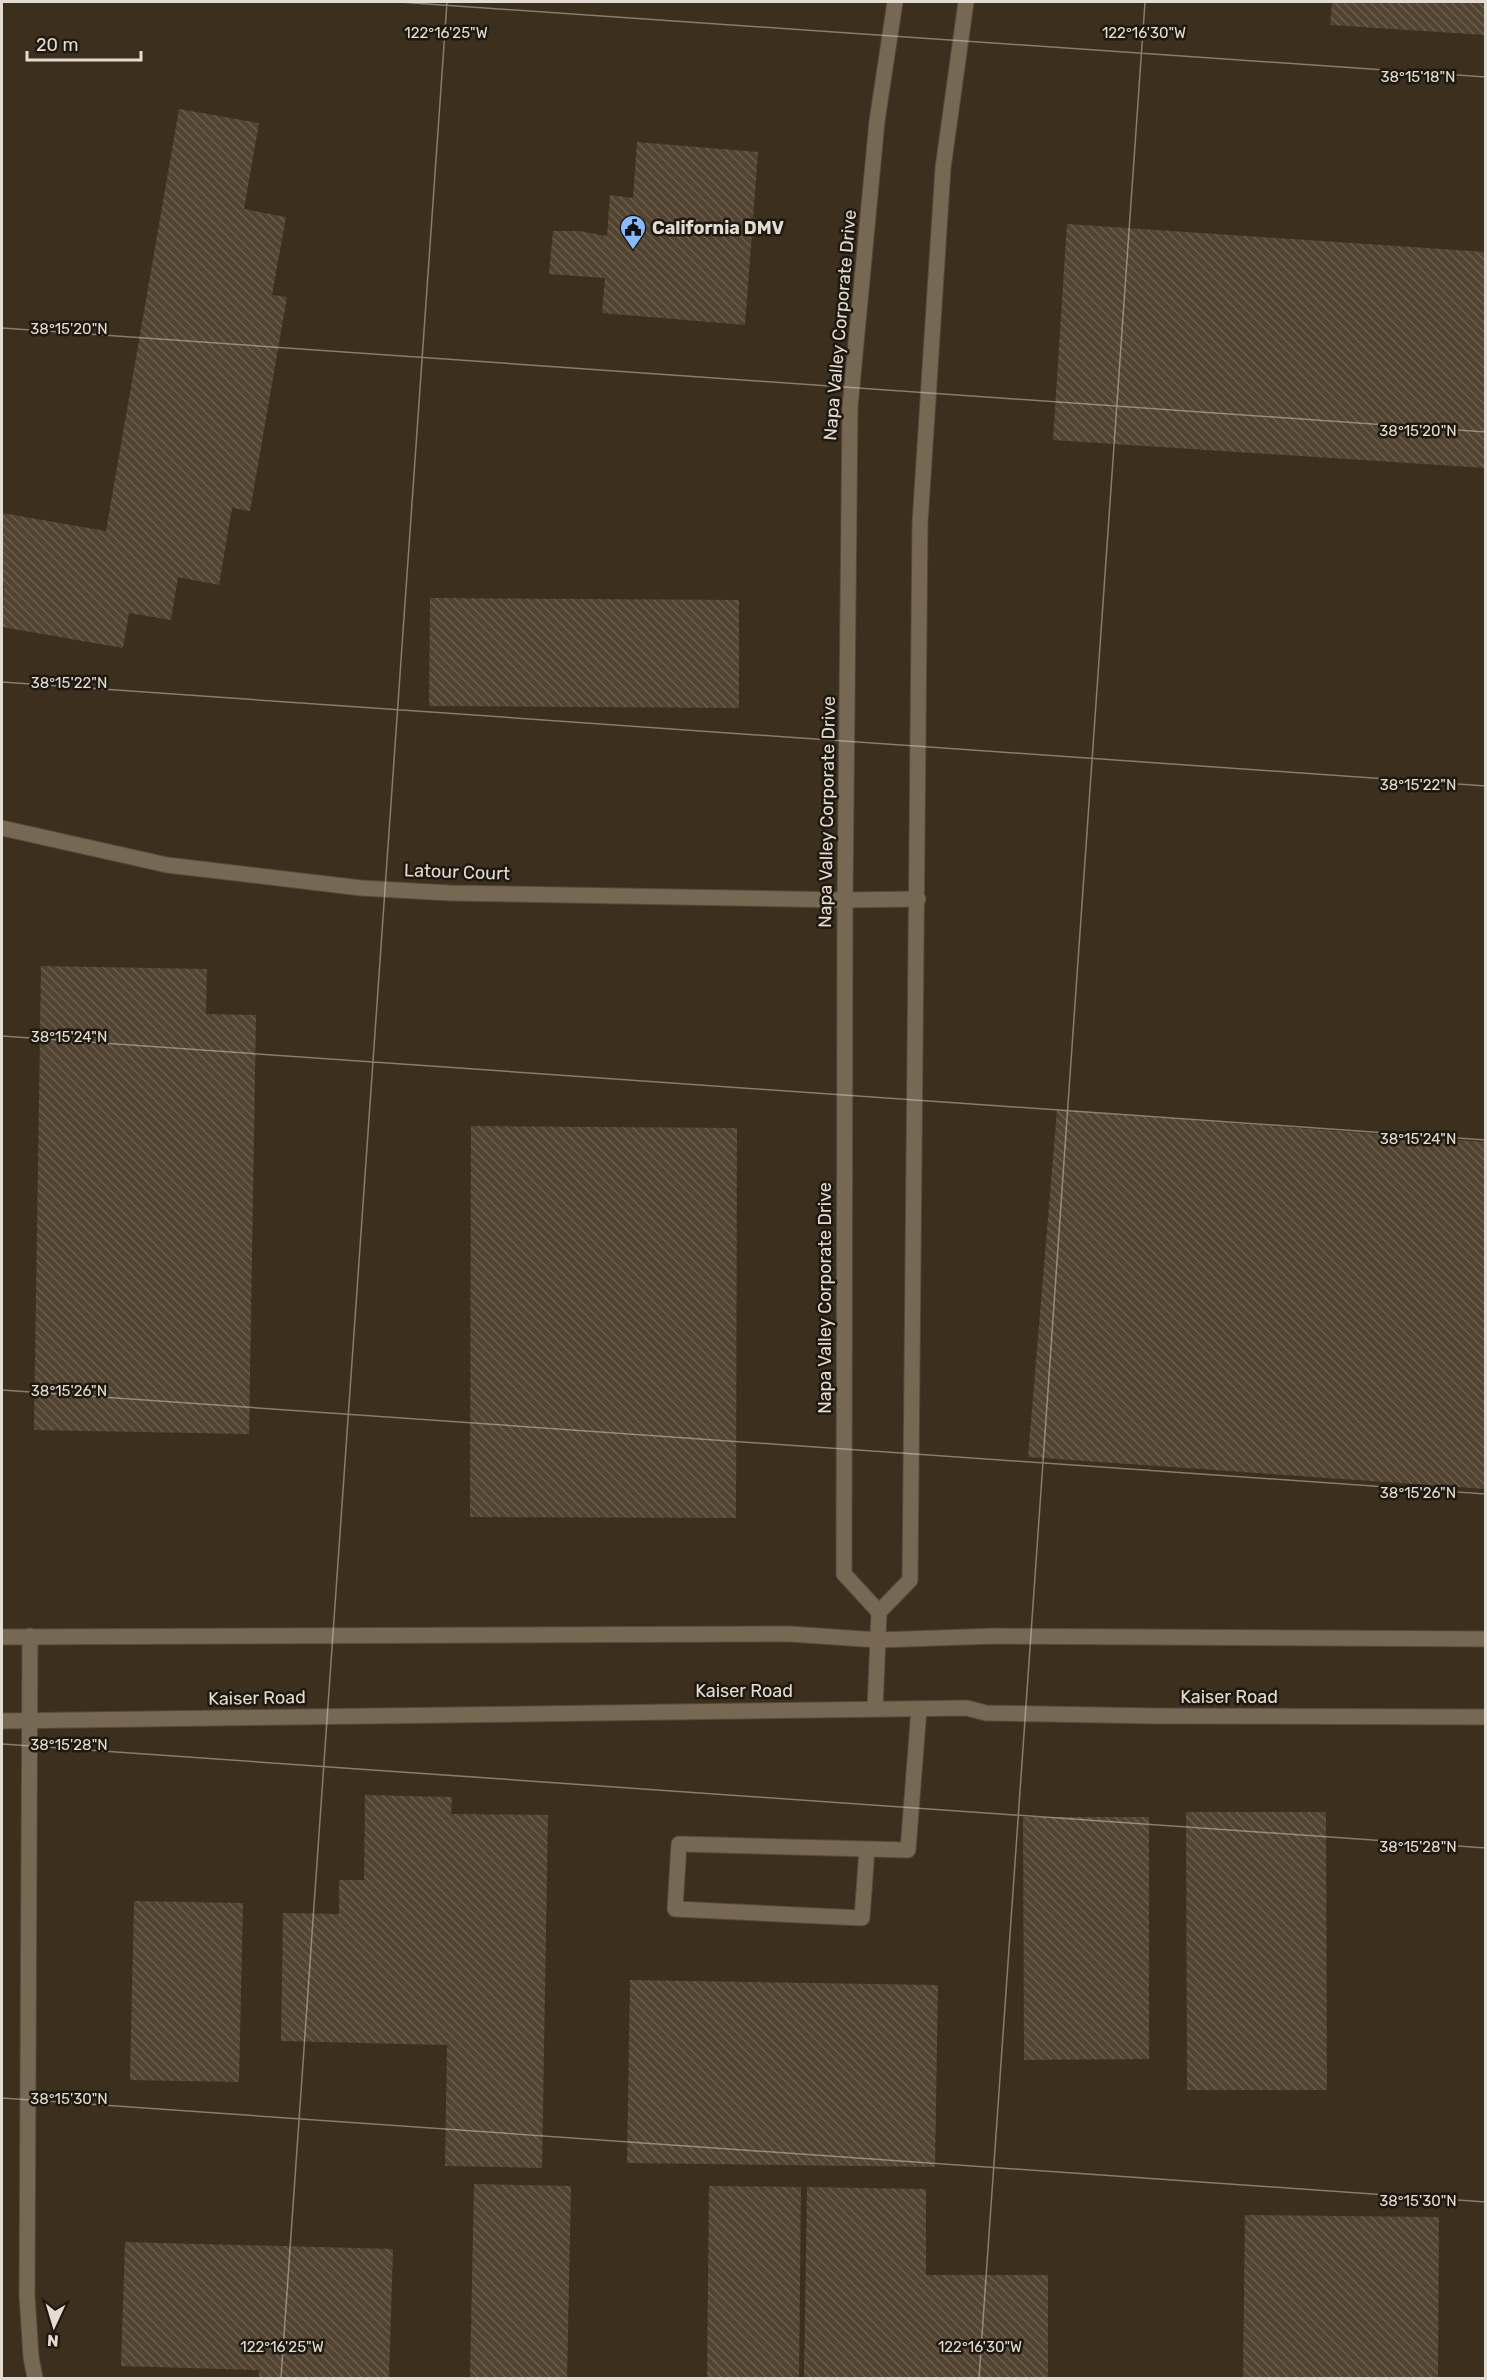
<svg xmlns="http://www.w3.org/2000/svg" width="1487" height="2380" viewBox="0 0 1487 2380" font-family="Rubik,sans-serif">
<style>
.building{fill:url(#building-back-hatch)}
.lines{fill:none;stroke-linecap:round;stroke-linejoin:round}
.minor-casing{stroke:#554a3a;stroke-width:17}
.minor{stroke:#776854;stroke-width:15}
.ticks{fill:none;stroke:#e4dcd0;stroke-width:1.5;stroke-opacity:0.45}
.labels{text-anchor:middle;stroke-width:5;stroke-linejoin:round;paint-order:stroke}
.poi-label{font-size:18px;font-weight:bold;fill:#e4dcd0;stroke:#1e1810;text-anchor:start}
.street-label{font-size:18px;fill:#e4dcd0;stroke:#1e1810}
.ticks-label{font-size:15px;text-anchor:middle;fill:#e4dcd0;stroke:#1e1810;stroke-width:5;stroke-linejoin:round;paint-order:stroke}
</style>
<defs>
<pattern id="building-back-hatch" width="6" height="6" patternUnits="userSpaceOnUse" patternTransform="scale(1.5)"><rect width="6" height="6" fill="#524431"/><path d="M-1 5l2 2M0 0l6 6M5-1l2 2" fill="none" stroke="#6b5e4e"/></pattern>
</defs>
<rect width="100%" height="100%" fill="#3c2f1d"/>
<g class="building">
<path d="M1332 2H1486V35L1330 25Z"/>
<path d="M179 109 259 123 244 209 286 217 272 295 287 297 250 511 232 508 219 585 178 577 171 620 129 613 123 648 2 627 4 586 2 585V513L106 531Z"/>
<path d="M637 142 758 152 745 325 602 313 605 278 549 274 553 231H579L607 236 610 195 633 198Z"/>
<path d="M1067 224 1486 252V468L1053 440Z"/>
<path d="M430 598 739 600V708L429 706Z"/>
<path d="M41 966 207 969 206 1014 256 1015 249 1434 34 1430Z"/>
<path d="M1057 1110 1486 1142V1489L1028 1457Z"/>
<path d="M471 1126 737 1128 736 1518 470 1517Z"/>
<path d="M365 1795 452 1797 451 1814 548 1815 542 2168 445 2166 447 2045 281 2041 283 1913 339 1914V1880H364Z"/>
<path d="M1186 1812H1326L1327 2090H1187Z"/>
<path d="M1023 1817H1149V2059L1024 2060Z"/>
<path d="M134 1901 243 1903 239 2082 130 2080Z"/>
<path d="M630 1980 938 1985 935 2167 627 2163Z"/>
<path d="M474 2184 571 2186 567 2378H470Z"/>
<path d="M709 2186 801 2187 799 2378H707Z"/>
<path d="M807 2187 926 2189V2275H1048V2378H804Z"/>
<path d="M1245 2215 1439 2217 1438 2378H1243Z"/>
<path d="M125 2242 393 2249 389 2378H259V2370L121 2366Z"/>
</g>
<g class="lines">
<defs>
<g id="minor">
<path d="M2 828 167 865 361 888 450 893 845 900 918 899"/>
<path d="M879 1612 844 1574 845 900 850 407 877 121 895 2"/>
<path d="M30 1636 27 2295 31 2357 35 2378"/>
<path d="M2 1637 790 1634 878 1640 995 1636 1486 1639"/>
<path d="M875 1709 879 1612 910 1580 920 523 943 168 966 2"/>
<path d="M2 1721 967 1708 986 1713 1156 1716 1486 1717"/>
<path d="M867 1849 862 1918 675 1909 679 1844 908 1850 919 1709"/>
</g>
</defs>
<use href="#minor" class="minor-casing"/>
<use href="#minor" class="minor"/>
</g>
<path class="ticks" d="M399 2 1486 77M2 328 1486 432M2 682 1486 786M2 1036 1486 1140M2 1390 1486 1494M2 1744 1486 1848M2 2098 1486 2202M281 2378 447 2M979 2378 1145 2"/>
<defs>
<symbol id="civic-pin" viewBox="-11 -11 22 30"><path d="M0 17L-7.5 6A9.5 9.5 0 1 1 7.5 6Z" fill="#89bafc" stroke="#1e1810"/><path d="M-.6-6.5H3V-4.5H.6V-3L4-1V1h2V6H-6V1h2V-1L-.6-3ZM-1.2 2.5V6h2.4V2.5Z" fill="#111"/></symbol>
</defs>
<g fill-rule="evenodd">
<use href="#civic-pin" x="618" y="213" width="30" height="40"/>
</g>
<g class="labels">
<g class="poi-label">
<text x="652" y="234">California DMV</text>
</g>
<g class="street-label">
<text transform="translate(840 325) rotate(-85)" y="6">Napa Valley Corporate Drive</text>
<text transform="translate(827 812) rotate(-89)" y="6">Napa Valley Corporate Drive</text>
<text transform="translate(457 872) rotate(2)" y="6">Latour Court</text>
<text transform="translate(825 1298) rotate(-90)" y="6">Napa Valley Corporate Drive</text>
<text x="744" y="1697">Kaiser Road</text>
<text x="1229" y="1703">Kaiser Road</text>
<text transform="translate(257 1698) rotate(-1)" y="6">Kaiser Road</text>
</g>
</g>
<g class="ticks-label">
<text x="446" y="38">122°16'25"W</text>
<text x="1144" y="38">122°16'30"W</text>
<text x="1418" y="82">38°15'18"N</text>
<text x="69" y="334">38°15'20"N</text>
<text x="1418" y="436">38°15'20"N</text>
<text x="69" y="688">38°15'22"N</text>
<text x="1418" y="790">38°15'22"N</text>
<text x="69" y="1042">38°15'24"N</text>
<text x="1418" y="1144">38°15'24"N</text>
<text x="69" y="1396">38°15'26"N</text>
<text x="1418" y="1498">38°15'26"N</text>
<text x="69" y="1750">38°15'28"N</text>
<text x="1418" y="1852">38°15'28"N</text>
<text x="69" y="2104">38°15'30"N</text>
<text x="1418" y="2206">38°15'30"N</text>
<text x="282" y="2352">122°16'25"W</text>
<text x="980" y="2352">122°16'30"W</text>
</g>
<rect width="1487" height="2380" fill="none" stroke="#e4dcd0" stroke-width="6"/>
<g transform="translate(54 2326) rotate(184)" stroke="#1e1810" stroke-width="4.5" paint-order="stroke">
<path d="M0-4.5L10 22L0 15L-10 22Z" fill="#e4dcd0"/>
<text y="-9" font-size="16" font-weight="bold" text-anchor="middle" fill="#e4dcd0">N</text>
</g>
<path d="M27 51v9h114v-9" fill="none" stroke="#e4dcd0" stroke-width="3"/>
<text x="36" y="51" font-size="18" fill="#e4dcd0" stroke="#1e1810" stroke-width="4.5" paint-order="stroke">20 m</text>
</svg>
